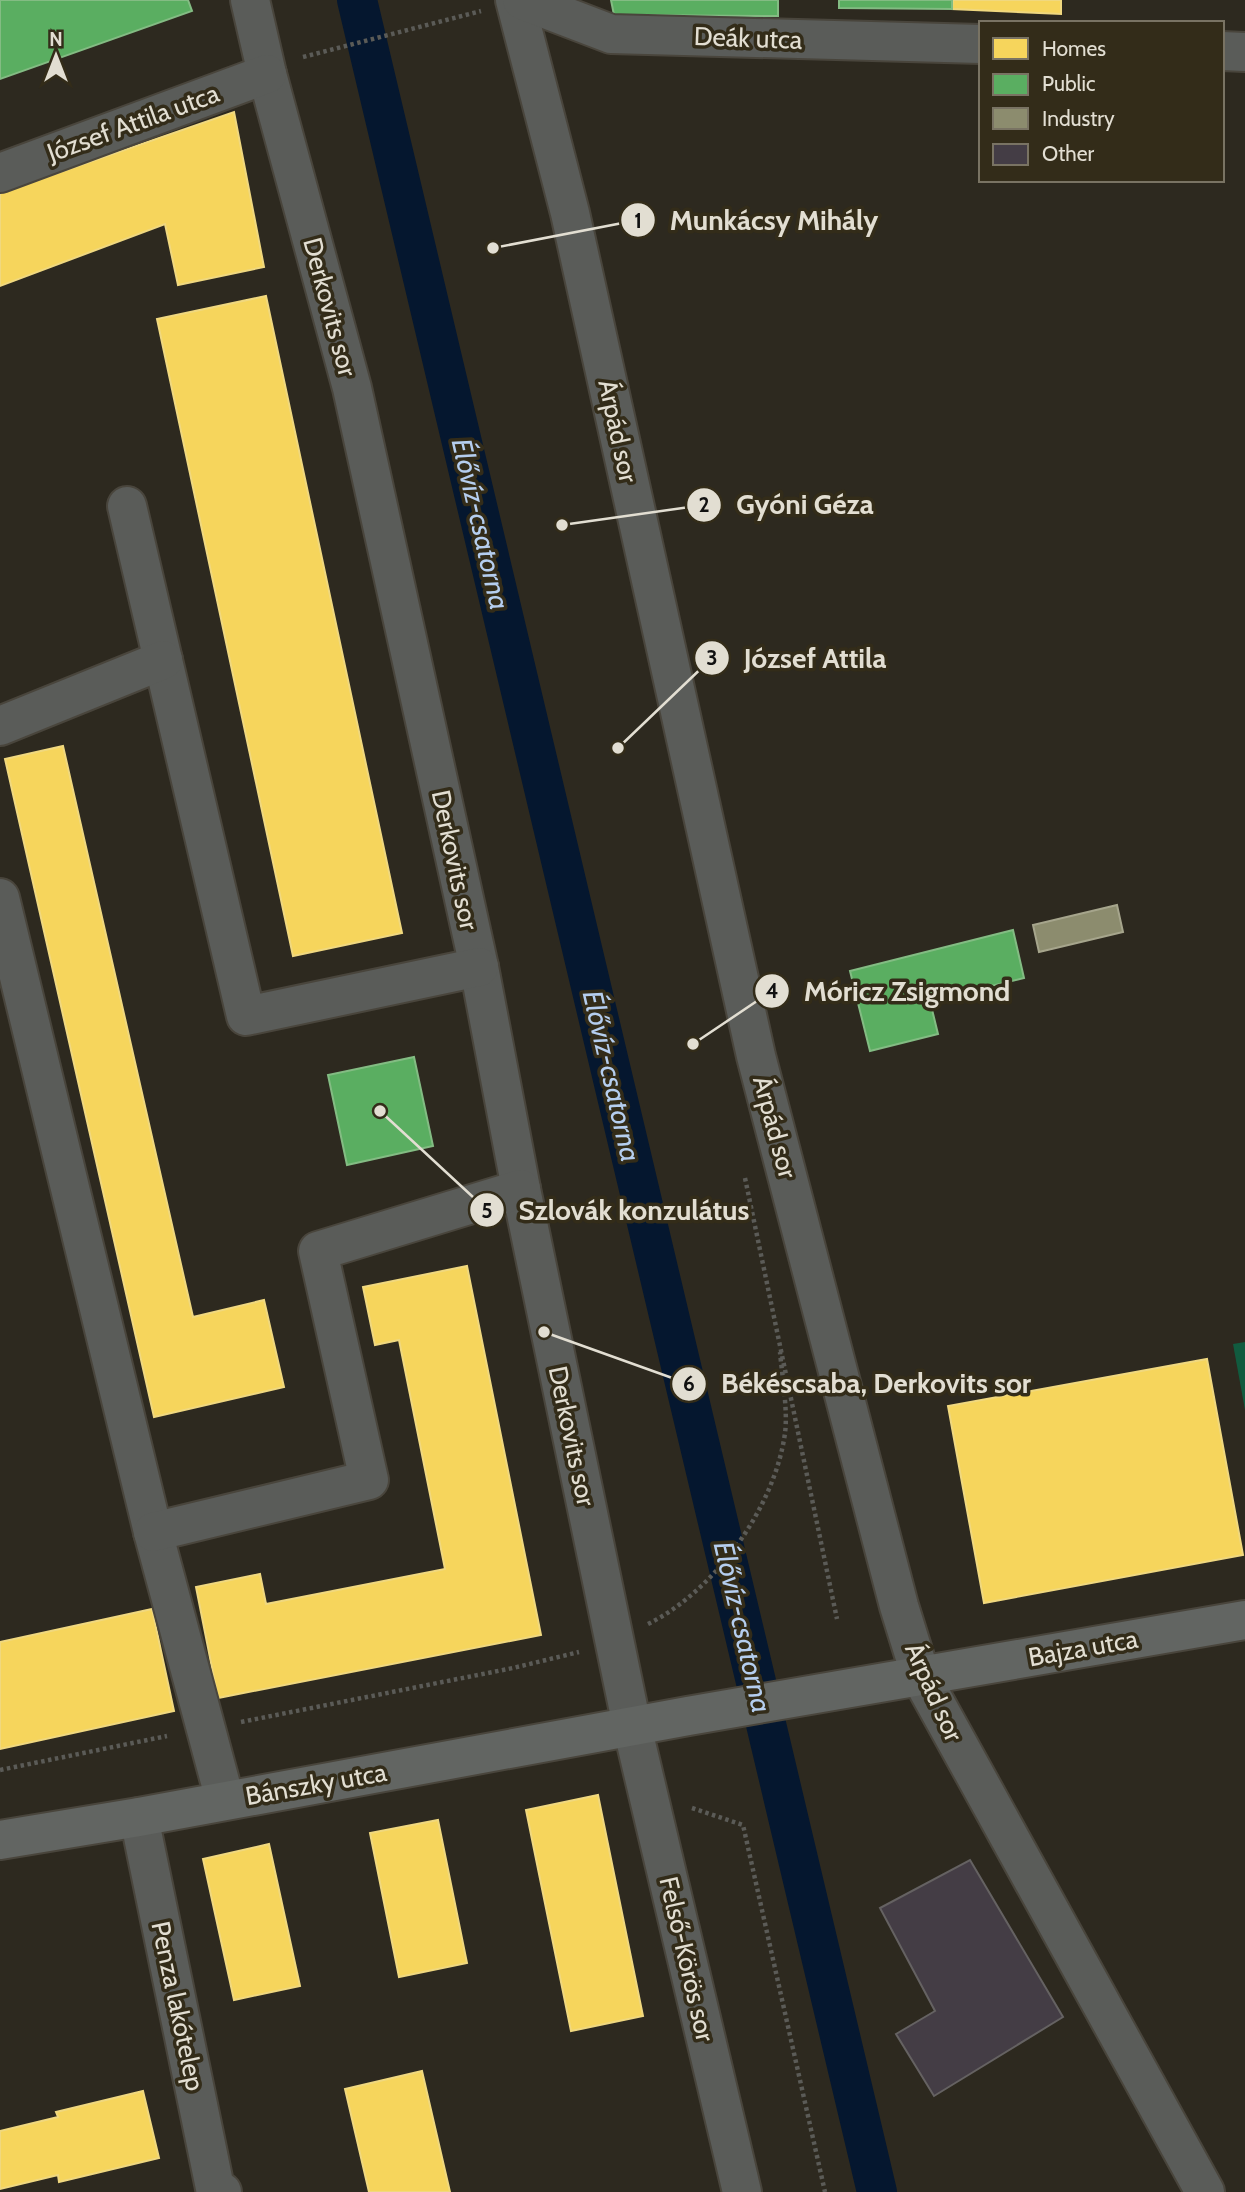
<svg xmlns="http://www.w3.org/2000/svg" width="1245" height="2192" viewBox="0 0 1245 2192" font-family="Cabin,sans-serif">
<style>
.green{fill:#115b3f}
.homes{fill:#f6d55c;stroke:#f0d87f;stroke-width:2}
.public{fill:#5aae61;stroke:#83bc83;stroke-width:2}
.industry{fill:#8c8c6e;stroke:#a6a58c;stroke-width:2}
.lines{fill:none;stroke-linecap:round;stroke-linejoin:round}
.canal{stroke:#05172f;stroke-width:40}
.building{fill:#443d45;stroke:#656262;stroke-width:2}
.minor-casing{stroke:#49453c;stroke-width:42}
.major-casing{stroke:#49453c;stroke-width:42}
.path{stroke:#5b5b57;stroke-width:4.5;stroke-dasharray:3.5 3.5;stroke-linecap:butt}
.minor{stroke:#5a5c59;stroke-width:38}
.major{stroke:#626562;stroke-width:38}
.labels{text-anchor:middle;stroke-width:7;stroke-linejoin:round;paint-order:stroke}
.street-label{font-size:26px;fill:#e2ded2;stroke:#332c19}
.water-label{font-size:28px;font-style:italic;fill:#b5ceef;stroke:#332c19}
.leader{fill:none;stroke:#e2ded2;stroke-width:2.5}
.callout-dot{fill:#e2ded2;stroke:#332c19;stroke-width:2.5}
.mark-label{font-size:21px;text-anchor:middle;font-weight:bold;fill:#111}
.callout-label{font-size:28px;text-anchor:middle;font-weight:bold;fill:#e2ded2;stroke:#332c19;stroke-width:7;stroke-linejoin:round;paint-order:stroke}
</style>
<rect width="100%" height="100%" fill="#2d291f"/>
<path class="green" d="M1245 1342V1410L1233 1344Z"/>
<g class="homes">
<path d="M953 0H1061V14L952 9Z"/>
<path d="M234 112 264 267 178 285 165 224 0 286V193Z"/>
<path d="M266 296 402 933 293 956 157 319Z"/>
<path d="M63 746 193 1317 264 1300 284 1387 154 1417 5 759Z"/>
<path d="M467 1266 541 1635 218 1698 196 1587 260 1574 266 1604 445 1569 399 1340 375 1345 363 1287Z"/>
<path d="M1207 1359 1243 1555 984 1603 948 1406Z"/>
<path d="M152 1609 174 1711 0 1749V1642Z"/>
<path d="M598 1795 643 2016 571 2031 526 1810Z"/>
<path d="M438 1820 467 1963 399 1977 370 1833Z"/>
<path d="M269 1844 300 1986 234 2000 203 1859Z"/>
<path d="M422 2071 450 2192H369L345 2089Z"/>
<path d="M143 2091 159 2158 59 2182 58 2175 0 2189V2131L58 2117 56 2112Z"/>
</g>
<g class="public">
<path d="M0 0H188L192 11 0 79Z"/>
<path d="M611 0H778V16L614 15Z"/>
<path d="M839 0H952V9L839 8Z"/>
<path d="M1013 930 1024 978 946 997 945 990 928 993 938 1034 870 1051 850 971Z"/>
<path d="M414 1057 433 1146 347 1165 328 1075Z"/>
</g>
<path class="industry" d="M1117 905 1123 932 1039 952 1033 925Z"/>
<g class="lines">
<path class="canal" d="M357 0 877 2192"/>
</g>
<path class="building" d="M970 1860 1063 2017 934 2096 896 2034 935 2011 880 1908Z"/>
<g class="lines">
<defs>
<g id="minor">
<path d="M250 0 267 74 352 388 479 967 521 1189 632 1726 742 2192"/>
<path d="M515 0 570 213 756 1056 899 1606 921 1677 1205 2192"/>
<path d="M522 0 611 34 981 44"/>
<path d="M1222 51 1245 52"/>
<path d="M0 173 267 74"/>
<path d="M127 506 246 1016 479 967"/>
<path d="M0 726 163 660"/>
<path d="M0 898 153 1532 225 1800"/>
<path d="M153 1532 369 1480 318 1251 521 1189"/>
<path d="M139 1817 215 2188 222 2192"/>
</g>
<path id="major" d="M0 1840 139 1817 688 1716 1245 1620"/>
</defs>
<use href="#minor" class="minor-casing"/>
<use href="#major" class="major-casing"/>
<g class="path">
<path d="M303 57 481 11"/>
<path d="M745 1178 837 1619"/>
<path d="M648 1624C715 1591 775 1507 785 1433 788 1411 782 1375 780 1352"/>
<path d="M241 1722 513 1668 579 1652"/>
<path d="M0 1770 167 1736"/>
<path d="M692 1808 743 1825 825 2192"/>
</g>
<use href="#minor" class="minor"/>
<use href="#major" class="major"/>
</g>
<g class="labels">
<g class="street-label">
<text transform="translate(748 38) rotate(2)" y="9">Deák utca</text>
<text transform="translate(133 123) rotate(-20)" y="9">József Attila utca</text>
<text transform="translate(330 307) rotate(75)" y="9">Derkovits sor</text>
<text transform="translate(618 431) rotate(78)" y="9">Árpád sor</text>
<text transform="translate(455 860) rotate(78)" y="9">Derkovits sor</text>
<text transform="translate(775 1127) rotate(75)" y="9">Árpád sor</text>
<text transform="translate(572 1436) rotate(78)" y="9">Derkovits sor</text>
<text transform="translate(1083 1648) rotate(-10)" y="9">Bajza utca</text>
<text transform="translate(934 1692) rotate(66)" y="9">Árpád sor</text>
<text transform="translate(316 1784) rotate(-10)" y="9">Bánszky utca</text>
<text transform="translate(687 1959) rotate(77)" y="9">Felső-Körös sor</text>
<text transform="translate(178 2006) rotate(78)" y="9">Penza lakótelep</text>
</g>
<g class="water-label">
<text transform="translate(481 524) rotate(77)" y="10">Élővíz-csatorna</text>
<text transform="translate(612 1076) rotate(77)" y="10">Élővíz-csatorna</text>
<text transform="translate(743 1627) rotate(77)" y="10">Élővíz-csatorna</text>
</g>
</g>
<path class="leader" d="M493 248L638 220M562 525L704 505M618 748L712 658M693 1044L772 991M380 1111L487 1210M544 1332L689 1384"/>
<g class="callout-dot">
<circle cx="493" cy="248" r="7"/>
<circle cx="562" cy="525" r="7"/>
<circle cx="618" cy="748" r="7"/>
<circle cx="693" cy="1044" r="7"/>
<circle cx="380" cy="1111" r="7"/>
<circle cx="544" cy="1332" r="7"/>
<circle cx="638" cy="220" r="18"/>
<circle cx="704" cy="505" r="18"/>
<circle cx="712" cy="658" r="18"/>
<circle cx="772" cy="991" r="18"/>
<circle cx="487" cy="1210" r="18"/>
<circle cx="689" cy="1384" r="18"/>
</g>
<g class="mark-label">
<text x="638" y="228">1</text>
<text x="704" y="512">2</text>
<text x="712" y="665">3</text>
<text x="772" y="998">4</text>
<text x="487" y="1218">5</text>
<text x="689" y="1391">6</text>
</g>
<g class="callout-label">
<text x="774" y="230">Munkácsy Mihály</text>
<text x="805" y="514">Gyóni Géza</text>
<text x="815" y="668">József Attila</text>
<text x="907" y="1001">Móricz Zsigmond</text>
<text x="634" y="1220">Szlovák konzulátus</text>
<text x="876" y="1393">Békéscsaba, Derkovits sor</text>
</g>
<rect x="979" y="21" width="245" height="161" fill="#332c19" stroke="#797363" stroke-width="2"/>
<rect x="993" y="38" width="35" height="21" fill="#f6d55c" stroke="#797363" stroke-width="2"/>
<text x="1042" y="56" font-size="21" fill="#e2ded2">Homes</text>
<rect x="993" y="74" width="35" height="21" fill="#5aae61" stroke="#797363" stroke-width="2"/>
<text x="1042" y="91" font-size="21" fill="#e2ded2">Public</text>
<rect x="993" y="108" width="35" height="21" fill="#8c8c6e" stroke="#797363" stroke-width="2"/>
<text x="1042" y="126" font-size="21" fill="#e2ded2">Industry</text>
<rect x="993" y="144" width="35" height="21" fill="#443d45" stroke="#797363" stroke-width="2"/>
<text x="1042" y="161" font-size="21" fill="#e2ded2">Other</text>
<g transform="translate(56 56)" stroke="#332c19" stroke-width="5" paint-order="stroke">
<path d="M0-5L12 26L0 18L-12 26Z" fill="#e2ded2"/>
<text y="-10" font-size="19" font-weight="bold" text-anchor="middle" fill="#e2ded2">N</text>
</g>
</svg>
